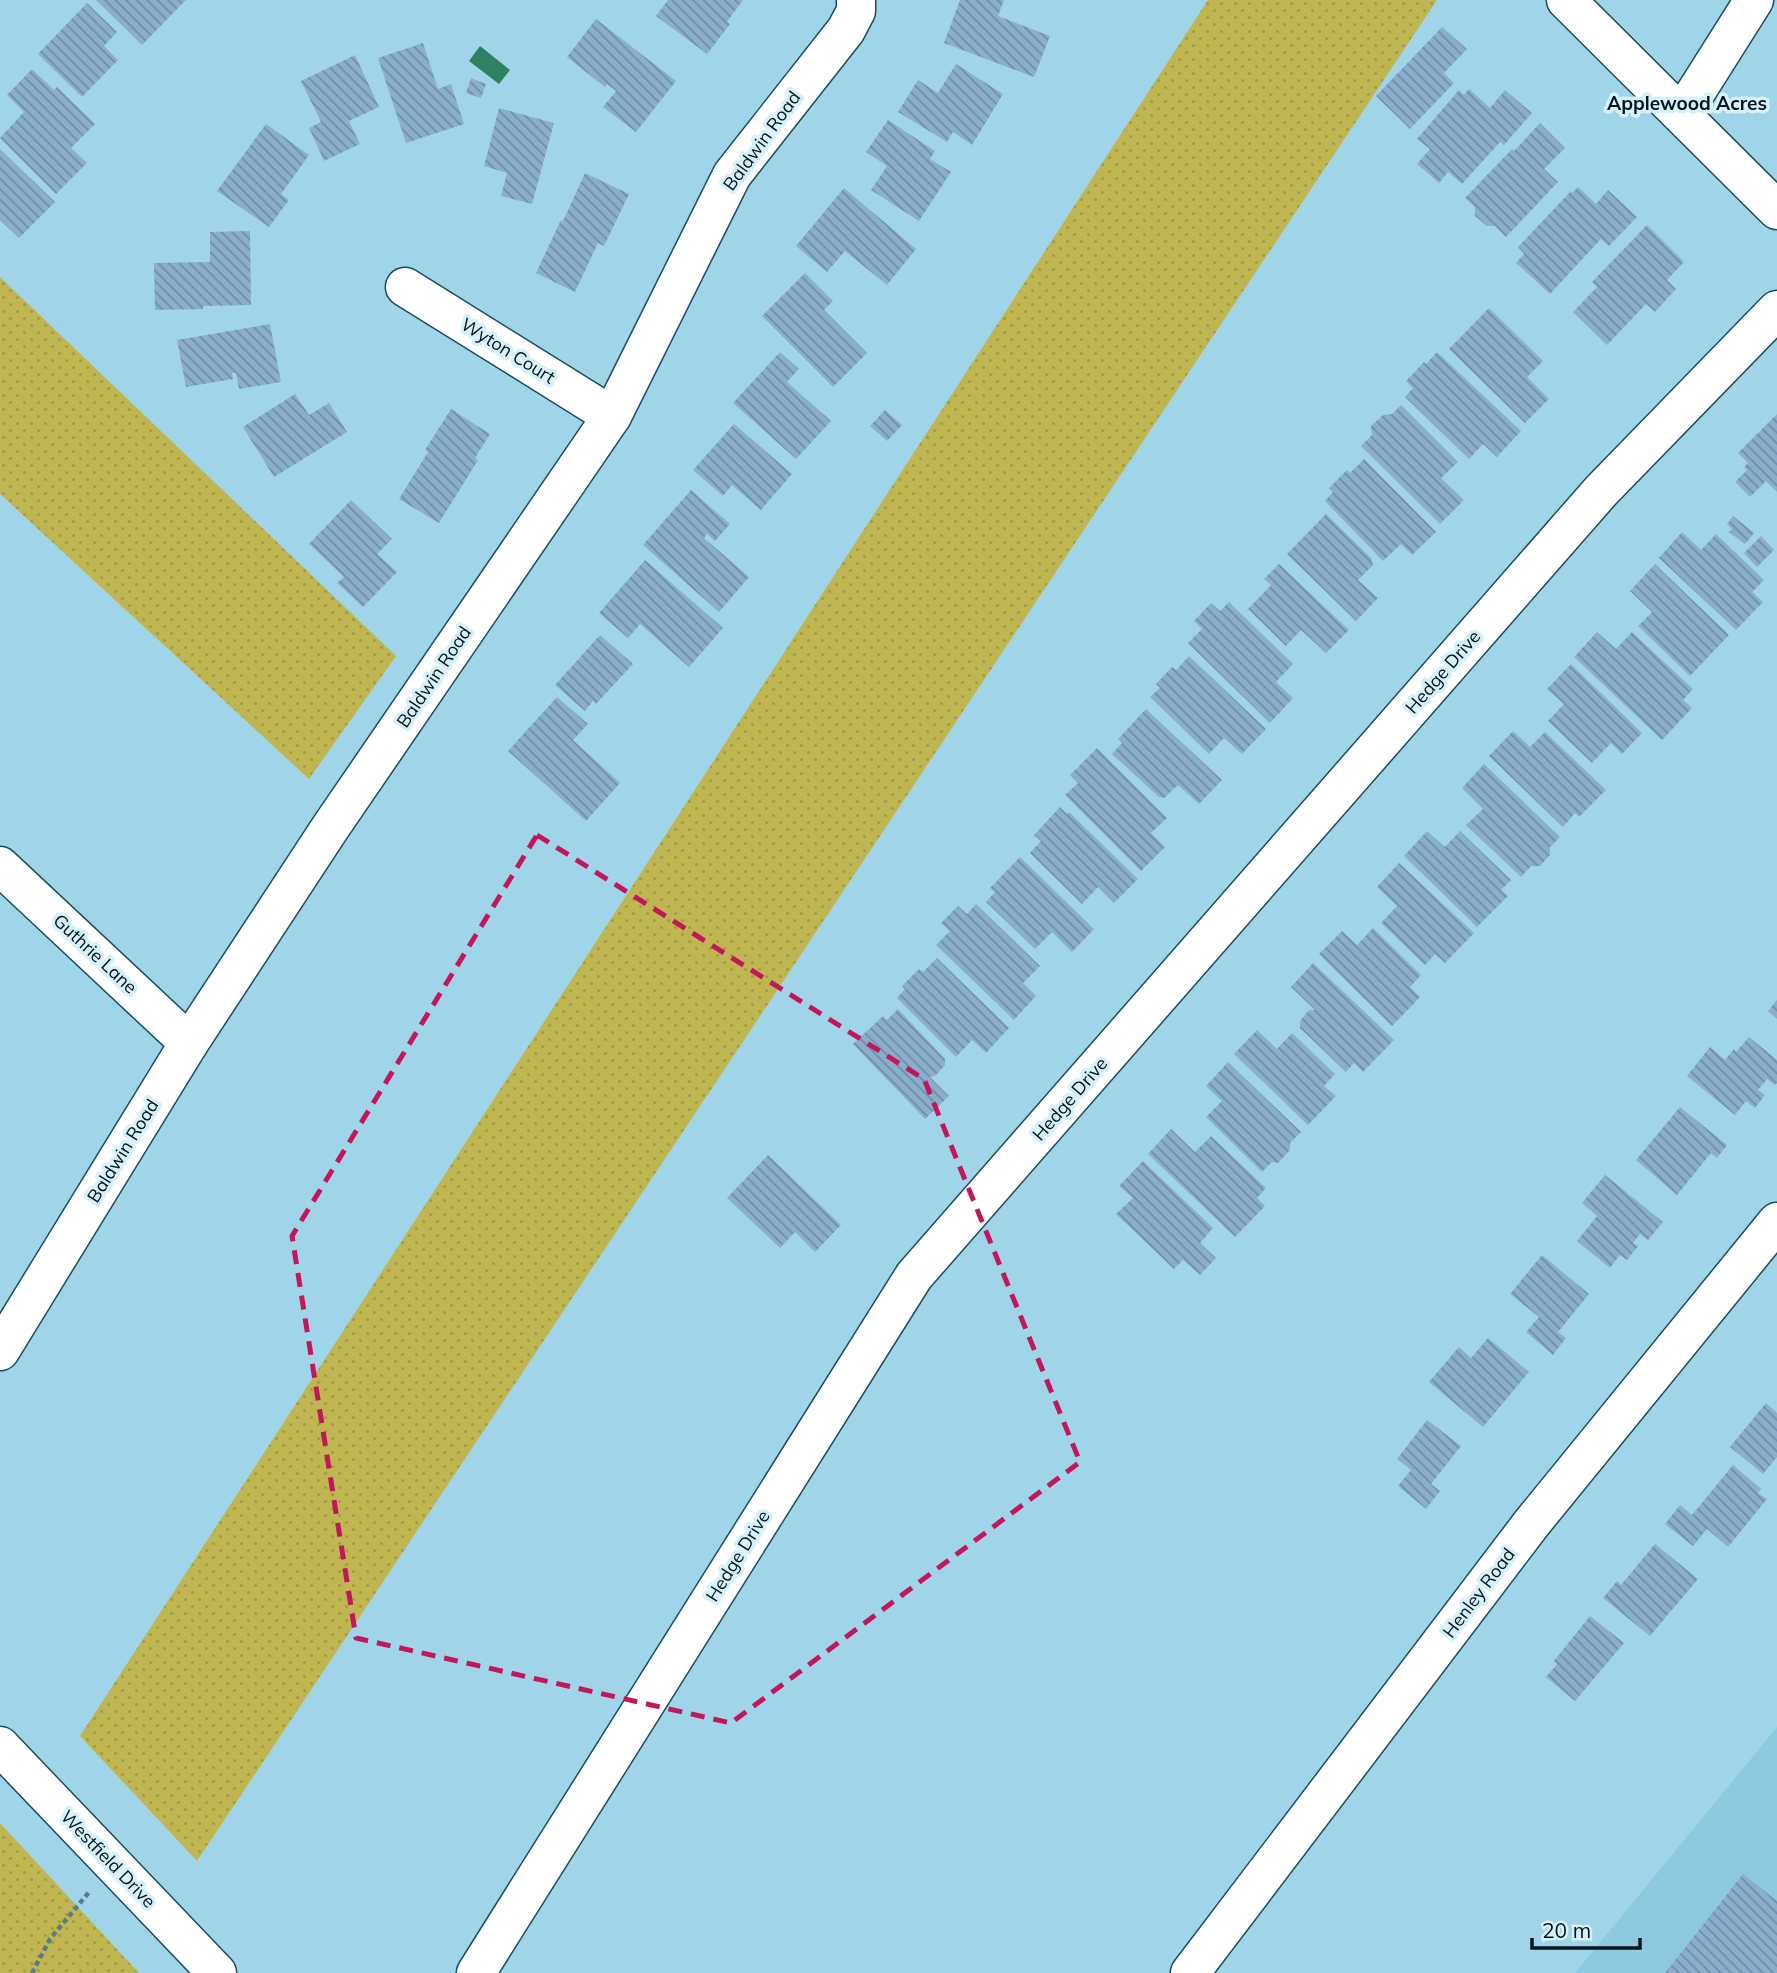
<svg xmlns="http://www.w3.org/2000/svg" width="1777" height="1973" viewBox="0 0 1777 1973" font-family="Mulish,sans-serif">
<style>
.built{fill:#8dcae2}
.grass{fill:url(#grass-dots)}
.water{fill:#2f8261}
.building{fill:url(#building-back-hatch)}
.lines{fill:none;stroke-linecap:round;stroke-linejoin:round}
.minor-casing{stroke:#1a4e5f;stroke-width:41}
.path{stroke:#577c8a;stroke-width:4.5;stroke-dasharray:5 3.5;stroke-linecap:butt}
.minor{stroke:#fff;stroke-width:38}
.marked{fill:none;stroke:#c2185b;stroke-width:5;stroke-dasharray:14 9;stroke-linejoin:round}
.labels{text-anchor:middle;stroke-width:7;stroke-linejoin:round;paint-order:stroke}
.street-label{font-size:18px;fill:#02151c;stroke:#d7f1fb}
.neighbourhood-label{font-size:19px;font-weight:bold;fill:#02151c;stroke:#d7f1fb}
</style>
<defs>
<pattern id="grass-dots" width="8" height="8" patternUnits="userSpaceOnUse" patternTransform="scale(1.75)"><rect width="8" height="8" fill="#c0b651"/><path d="M2 2h.1M6 6h.1" fill="none" stroke="#a39c46" stroke-width="1.8" stroke-linecap="round"/></pattern>
<pattern id="building-back-hatch" width="6" height="6" patternUnits="userSpaceOnUse" patternTransform="scale(1.75)"><rect width="6" height="6" fill="#8aafce"/><path d="M-1 5l2 2M0 0l6 6M5-1l2 2" fill="none" stroke="#6f8da6"/></pattern>
</defs>
<rect width="100%" height="100%" fill="#a0d5e9"/>
<path class="built" d="M1777 1727V1973H1575Z"/>
<g class="grass">
<path d="M1208 0H1437L197 1861 80 1736Z"/>
<path d="M0 277 396 656 309 779 0 494Z"/>
<path d="M0 1823 139 1973H0Z"/>
</g>
<path class="water" d="M480 46 510 70 499 84 469 61Z"/>
<g class="building">
<path d="M96 0H186L142 45Z"/>
<path d="M668 0H743L727 22 730 24 707 54 656 16Z"/>
<path d="M960 0H1004L998 16 1050 36 1034 77 944 43Z"/>
<path d="M87 3 117 32 104 46 118 60 82 97 38 54Z"/>
<path d="M596 19 676 81 636 132 603 107 616 91 607 84 605 87 567 57Z"/>
<path d="M1442 27 1467 49 1444 73 1454 83 1410 129 1376 96Z"/>
<path d="M423 43 438 89 451 84 464 124 406 143 378 58Z"/>
<path d="M355 55 379 107 349 121 360 144 324 161 309 128 321 122 301 81Z"/>
<path d="M956 64 1003 94 972 145 953 132 947 142 898 112 918 80 938 93Z"/>
<path d="M32 69 54 90 57 87 95 124 71 148 87 163 56 194 0 138 24 112 7 95Z"/>
<path d="M471 78 486 84 481 98 466 93Z"/>
<path d="M1469 89 1490 108 1505 90 1532 113 1504 145 1500 142 1462 184 1448 172 1439 183 1417 164 1430 149 1417 139 1459 90 1464 95Z"/>
<path d="M499 108 554 123 532 204 501 196 507 173 484 166Z"/>
<path d="M888 120 935 151 930 159 951 172 919 221 871 190 887 166 866 152Z"/>
<path d="M1540 123 1565 148 1544 169 1558 182 1506 237 1495 226H1487L1475 216V207L1465 198 1512 149 1514 151Z"/>
<path d="M266 124 309 155 281 194 289 200 269 227 217 191Z"/>
<path d="M0 149 55 202 19 238 0 220Z"/>
<path d="M585 173 629 194 604 246 598 243 575 292 536 273 561 220 563 221Z"/>
<path d="M1578 187 1596 204 1608 190 1637 217 1609 246 1601 239 1550 294 1516 263 1524 254 1518 247 1571 191 1572 193Z"/>
<path d="M844 188 916 249 887 285 845 251 827 272 796 246Z"/>
<path d="M1647 225 1684 262 1667 280 1676 289 1655 312 1646 304 1607 345 1573 312 1597 287 1592 282Z"/>
<path d="M250 231 251 305 203 306V309L155 310 154 263 210 262V232Z"/>
<path d="M805 273 833 301 824 310 867 353 833 387 762 316Z"/>
<path d="M1489 308 1543 361 1527 377 1549 399 1525 423 1449 349Z"/>
<path d="M270 324 281 382 239 389 236 373H232L233 379 186 387 177 340Z"/>
<path d="M780 352 799 369 787 382 831 421 796 459 733 403Z"/>
<path d="M1437 352 1521 431 1497 457 1483 444 1469 459 1405 397 1413 388 1406 381 1424 362 1426 364Z"/>
<path d="M295 394 309 415 329 403 347 432 274 477 243 427Z"/>
<path d="M1401 405 1458 462 1441 478 1464 500 1440 524 1361 446 1372 435 1371 426 1383 415 1392 414Z"/>
<path d="M451 409 490 434 475 458 478 460 439 523 399 499 428 452 425 450Z"/>
<path d="M885 410 902 425 887 441 870 426Z"/>
<path d="M1777 414V492L1766 481 1750 497 1735 482 1747 470 1744 467 1748 463 1738 453Z"/>
<path d="M734 424 792 474 761 510 732 485 723 496 693 470Z"/>
<path d="M1364 459 1436 532 1412 555 1401 544 1383 561 1325 501 1333 492 1329 488 1347 470 1350 473Z"/>
<path d="M691 490 730 524 715 541 707 534 704 538 749 577 719 612 643 545Z"/>
<path d="M351 500 392 539 377 554 397 572 363 607 337 583 344 577 309 544Z"/>
<path d="M1326 514 1371 558 1373 565 1358 580 1378 598 1356 621 1287 554Z"/>
<path d="M1733 516 1754 533 1745 544 1729 532 1732 529 1727 524Z"/>
<path d="M1682 532 1701 550 1716 534 1764 580 1752 592 1763 602 1736 630 1659 558Z"/>
<path d="M1761 536 1774 550 1757 567 1744 553Z"/>
<path d="M645 560 723 628 689 667 640 624 628 638 599 613Z"/>
<path d="M1279 564 1349 630 1326 653 1301 630 1286 646 1248 609 1271 585 1264 579Z"/>
<path d="M1655 564 1729 635 1690 676 1638 626 1652 612 1630 591Z"/>
<path d="M1229 602 1293 664 1276 682 1293 698 1270 723 1188 643 1202 629 1194 621 1211 603 1220 611Z"/>
<path d="M1597 632 1616 649 1632 632 1693 689 1683 700 1692 708 1662 740 1574 657Z"/>
<path d="M600 635 633 664 596 704 593 701 585 711 555 685Z"/>
<path d="M1189 656 1266 729 1242 754 1224 738 1209 754 1150 697 1160 688 1156 684 1172 667 1176 670Z"/>
<path d="M1571 664 1642 733 1622 754 1611 743 1592 763 1548 721 1564 704 1547 689Z"/>
<path d="M557 697 588 724 573 740 620 783 586 821 508 751Z"/>
<path d="M1146 709 1222 780 1199 804 1178 785 1164 798 1159 797 1112 754 1122 743 1118 739Z"/>
<path d="M1513 731 1530 747 1545 732 1606 790 1579 817 1575 813 1563 827 1489 756Z"/>
<path d="M1097 748 1167 818 1151 833 1165 847 1141 871 1065 795 1078 783 1070 775Z"/>
<path d="M1484 764 1560 837 1550 847V855L1540 866H1531L1521 877 1466 825 1483 809 1462 788Z"/>
<path d="M1060 807 1067 814 1069 812 1138 879 1114 903 1098 887 1082 904 1030 853 1041 841 1034 835Z"/>
<path d="M1427 831 1445 847 1460 831 1511 880 1501 890 1508 896 1477 927 1404 856Z"/>
<path d="M1020 857 1094 929 1072 952 1052 932 1035 949 986 902 995 892 990 888Z"/>
<path d="M1399 863 1474 933 1445 963 1435 954 1425 965 1381 923 1397 906 1377 887Z"/>
<path d="M976 904 1040 966 1023 983 1036 996 1014 1020 936 945 950 931 941 923 958 906 967 914Z"/>
<path d="M1373 928 1421 975 1410 987 1420 997 1392 1026 1319 954 1342 931 1357 945Z"/>
<path d="M937 958 1009 1028 986 1053 972 1040 956 1057 897 998 905 989 902 986 919 969 923 972Z"/>
<path d="M1313 963 1394 1040 1363 1072 1354 1063 1346 1072 1300 1028V1021L1309 1010H1315L1291 987Z"/>
<path d="M1777 1000V1019L1768 1011Z"/>
<path d="M898 1009 945 1059V1065L935 1076 930 1077 949 1096 925 1119 853 1044 883 1016 887 1020Z"/>
<path d="M1257 1030 1277 1049 1292 1033 1335 1074 1324 1086 1336 1096 1308 1125 1234 1054Z"/>
<path d="M1749 1037 1777 1060V1083L1775 1085 1767 1079 1758 1090 1765 1095 1755 1108 1746 1101 1735 1115 1687 1076 1710 1047 1725 1060 1734 1049 1736 1052Z"/>
<path d="M1228 1062 1301 1132 1290 1143V1150L1278 1163 1272 1162 1262 1172 1206 1117 1222 1101 1206 1086Z"/>
<path d="M1680 1107 1727 1145 1717 1158 1711 1153 1677 1195 1636 1160Z"/>
<path d="M1171 1129 1195 1152 1211 1136 1266 1188 1257 1198 1265 1206 1235 1237 1148 1154Z"/>
<path d="M768 1155 841 1225 815 1252 795 1232 780 1248 727 1198Z"/>
<path d="M1143 1161 1213 1228 1200 1243 1216 1258 1200 1275 1183 1260 1174 1269 1116 1214 1133 1198 1119 1186Z"/>
<path d="M1605 1175 1663 1222 1648 1240 1640 1234 1633 1243 1638 1246 1627 1260 1620 1255 1610 1268 1577 1241 1597 1216 1582 1203Z"/>
<path d="M1542 1255 1589 1294 1558 1332 1566 1338 1553 1355 1526 1332 1539 1317 1510 1294Z"/>
<path d="M1488 1338 1529 1372 1483 1427 1429 1382 1459 1347 1471 1358Z"/>
<path d="M1766 1403 1777 1413V1457L1763 1474 1730 1447Z"/>
<path d="M1427 1420 1461 1446 1431 1484 1440 1491 1426 1509 1398 1486 1411 1470 1397 1459Z"/>
<path d="M1733 1465 1761 1489 1758 1493 1767 1499 1728 1547 1707 1529 1693 1546 1665 1524 1680 1505 1692 1515Z"/>
<path d="M1655 1544 1698 1579 1650 1636 1603 1598 1617 1581 1621 1585Z"/>
<path d="M1590 1616 1624 1643 1575 1701 1546 1677 1557 1664 1554 1661Z"/>
<path d="M1743 1874 1777 1901V1973H1665Z"/>
</g>
<g class="lines">
<defs>
<g id="minor">
<path d="M1566 0 1777 210"/>
<path d="M1682 114 1754 0"/>
<path d="M405 287 612 416"/>
<path d="M0 866 189 1043"/>
<path d="M0 1351 189 1043 330 828 612 416 732 175 846 30 856 11V0"/>
<path d="M0 1746 217 1973"/>
<path d="M476 1973 914 1276 1601 491 1777 310"/>
<path d="M1190 1973 1531 1524 1777 1222"/>
</g>
</defs>
<use href="#minor" class="minor-casing"/>
<path class="path" d="M32 1973 50 1939 90 1891"/>
<use href="#minor" class="minor"/>
</g>
<path class="marked" d="M537 835 924 1079 1080 1462 731 1723 356 1638 292 1236Z"/>
<g class="labels">
<g class="street-label">
<text transform="translate(762 141) rotate(-54)" y="6">Baldwin Road</text>
<text transform="translate(508 351) rotate(32)" y="6">Wyton Court</text>
<text transform="translate(1443 672) rotate(-49)" y="6">Hedge Drive</text>
<text transform="translate(434 677) rotate(-56)" y="6">Baldwin Road</text>
<text transform="translate(95 954) rotate(43)" y="6">Guthrie Lane</text>
<text transform="translate(1070 1099) rotate(-49)" y="6">Hedge Drive</text>
<text transform="translate(123 1151) rotate(-58)" y="6">Baldwin Road</text>
<text transform="translate(738 1556) rotate(-58)" y="6">Hedge Drive</text>
<text transform="translate(1479 1593) rotate(-53)" y="6">Henley Road</text>
<text transform="translate(108 1859) rotate(46)" y="6">Westfield Drive</text>
</g>
<g class="neighbourhood-label">
<text x="1687" y="110">Applewood Acres</text>
</g>
</g>
<path d="M1532 1938v10h108v-10" fill="none" stroke="#02151c" stroke-width="3.5"/>
<text x="1542" y="1938" font-size="21" fill="#02151c" stroke="#d7f1fb" stroke-width="5" paint-order="stroke">20 m</text>
</svg>
